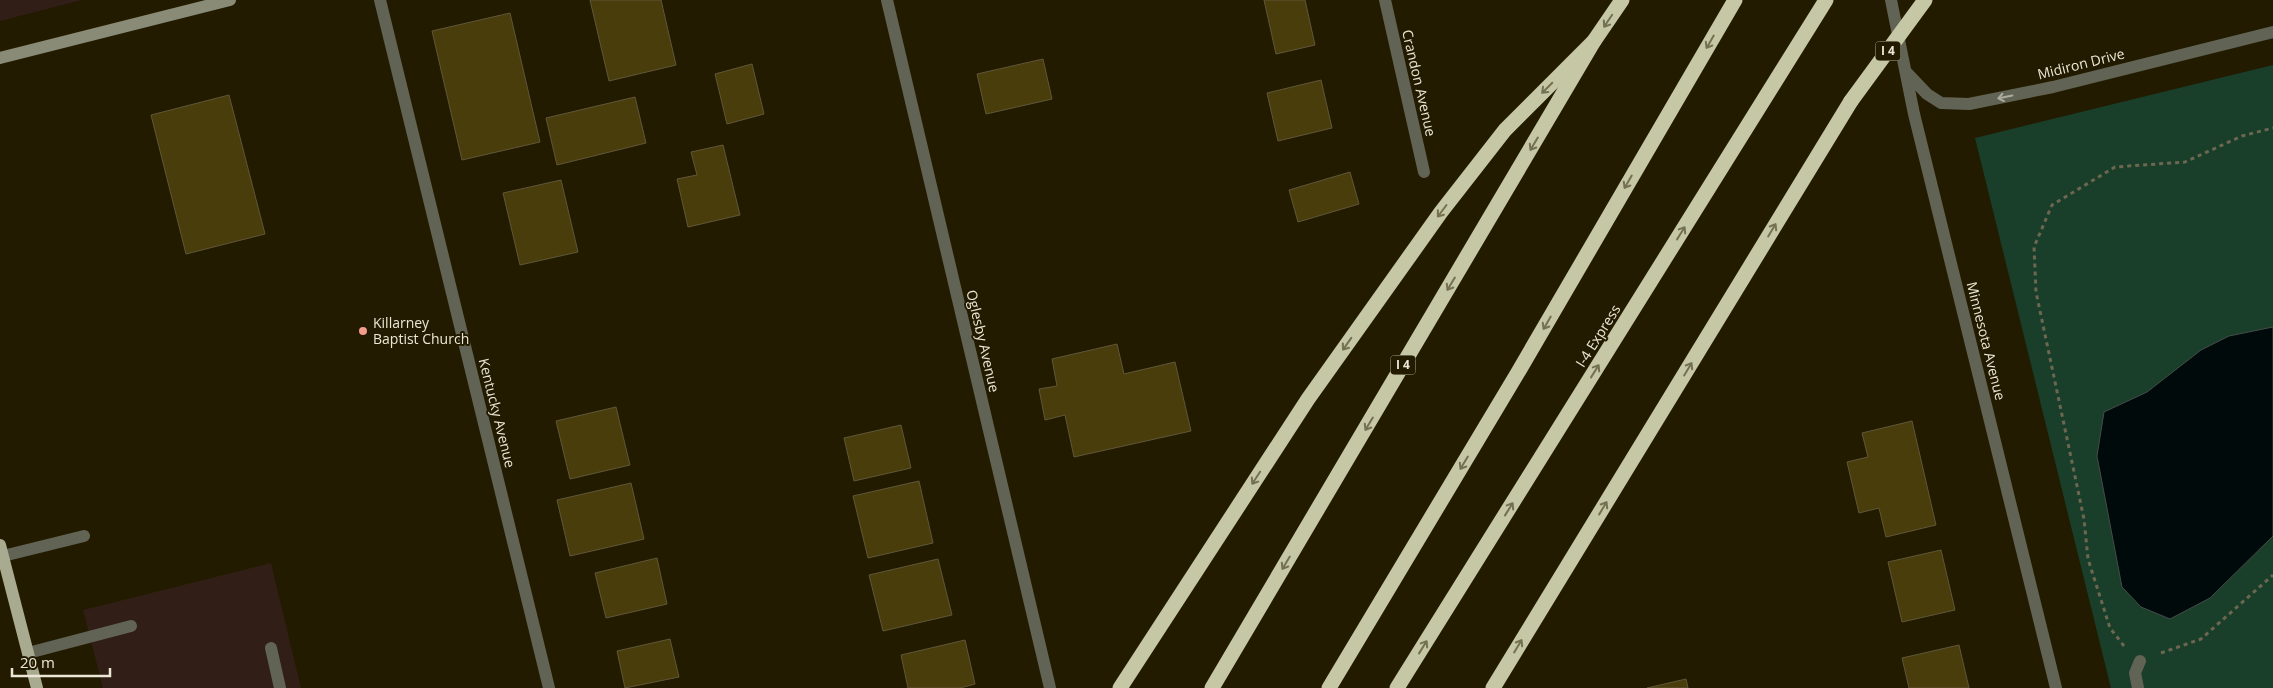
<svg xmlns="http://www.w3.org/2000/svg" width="2273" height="688" viewBox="0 0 2273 688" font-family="'Open Sans',sans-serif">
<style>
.commercial{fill:#301e17}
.green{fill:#193f2b}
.water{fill:#000a0b;stroke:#464c48}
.building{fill:#493d0b;stroke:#60573a}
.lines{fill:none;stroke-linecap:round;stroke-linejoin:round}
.path{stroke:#6e6750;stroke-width:3;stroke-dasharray:4 4;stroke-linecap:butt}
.lane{stroke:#616355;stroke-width:12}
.street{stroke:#616355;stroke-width:12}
.secondary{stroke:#898b76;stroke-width:12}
.primary{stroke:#a8ab8f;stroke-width:12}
.highway{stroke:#c5c7a5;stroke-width:15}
.highway-bridge{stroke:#c5c7a5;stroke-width:15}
.oneway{stroke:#747152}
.oneway2{stroke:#adab9c}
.poi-dot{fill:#f49d8b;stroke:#231b00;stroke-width:2}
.labels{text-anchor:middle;stroke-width:4;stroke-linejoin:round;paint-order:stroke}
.shield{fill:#231b00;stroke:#afa996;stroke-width:1}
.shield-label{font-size:12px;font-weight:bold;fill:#ebe6d6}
.street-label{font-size:14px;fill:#ebe6d6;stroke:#231b00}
.poi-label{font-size:14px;fill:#ebe6d6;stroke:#231b00;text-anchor:start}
</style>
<rect width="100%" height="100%" fill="#231b00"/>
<g class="commercial">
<path d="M0 0H82L0 21Z"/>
<path d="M271 563 301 688H103L83 610Z"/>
</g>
<path class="green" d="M2273 65V688H2111L1975 138Z"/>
<path class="water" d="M2273 327V536L2210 598 2170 619 2141 607 2122 587 2097 456 2104 412 2147 392 2201 350 2229 336Z"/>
<g class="building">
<path d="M590 0H661L676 65 609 81Z"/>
<path d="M1264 0H1305L1315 45 1276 54Z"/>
<path d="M510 13 540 142 462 160 432 31Z"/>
<path d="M1043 59 1052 99 986 114 977 74Z"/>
<path d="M752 64 764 114 727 124 715 74Z"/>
<path d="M1321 80 1332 128 1278 141 1267 93Z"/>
<path d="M229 95 265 234 186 254 151 115Z"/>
<path d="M635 97 646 143 557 165 546 118Z"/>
<path d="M723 145 740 215 688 227 677 179 697 175 691 152Z"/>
<path d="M1350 172 1359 204 1298 222 1289 190Z"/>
<path d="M561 180 578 252 520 265 503 193Z"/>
<path d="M1117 344 1124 374 1175 362 1191 431 1074 457 1065 415 1045 420 1039 389 1057 386 1052 359Z"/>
<path d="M616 407 630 465 570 479 556 421Z"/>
<path d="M1912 421 1936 525 1886 537 1879 508 1859 513 1847 462 1868 457 1862 433Z"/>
<path d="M901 425 911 468 854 481 844 438Z"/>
<path d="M919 481 933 543 868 558 853 496Z"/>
<path d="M631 483 644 539 570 556 557 500Z"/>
<path d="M1941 550 1955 610 1902 622 1888 562Z"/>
<path d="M657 558 667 604 606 618 595 573Z"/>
<path d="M938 559 952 615 883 631 869 575Z"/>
<path d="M670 639 679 677 625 688 617 651Z"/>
<path d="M965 640 975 684 960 688H908L901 655Z"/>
<path d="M1959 645 1969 688H1909L1902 658Z"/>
<path d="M1686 679 1688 688H1647Z"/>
</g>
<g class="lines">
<g class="path">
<path d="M2124 646 2110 628 2088 559 2084 519 2036 292 2034 247 2052 205 2115 167 2185 162 2242 136 2273 128"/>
<path d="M2161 653 2201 639 2273 575"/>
</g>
<g class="lane">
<path d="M3 556 84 536"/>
<path d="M271 648 280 688"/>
<path d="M28 653 131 626"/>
<path d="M2138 688 2135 673 2140 661"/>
</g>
<g class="street">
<path d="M380 0 549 688"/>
<path d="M887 0 1050 688"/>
<path d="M1385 0 1424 172"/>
<path d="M1891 0 1914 114 2056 688"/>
<path d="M1906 72 1927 94 1941 103 1969 104 2053 87 2273 32"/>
</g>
<path class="secondary" d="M0 58 230 0"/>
<path class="primary" d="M0 545 37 688"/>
<g class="highway">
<path d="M1120 688 1308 399 1441 212 1505 130 1594 41"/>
<path d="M1212 688 1594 41 1622 0"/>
<path d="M1329 688 1517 374 1735 0"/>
<path d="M1397 688 1826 0"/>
<path d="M1493 688 1851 101"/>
</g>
<path class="highway-bridge" d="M1851 101 1925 0"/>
</g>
<defs><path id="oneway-shaft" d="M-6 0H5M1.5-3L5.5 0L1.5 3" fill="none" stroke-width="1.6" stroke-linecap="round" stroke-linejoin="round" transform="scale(1.25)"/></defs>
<g class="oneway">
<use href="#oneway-shaft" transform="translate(1608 21) rotate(124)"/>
<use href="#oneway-shaft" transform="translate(1710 42) rotate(120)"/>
<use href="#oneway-shaft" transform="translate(1547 88) rotate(135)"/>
<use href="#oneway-shaft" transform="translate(1534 144) rotate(121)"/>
<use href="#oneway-shaft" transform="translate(1628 182) rotate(120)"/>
<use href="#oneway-shaft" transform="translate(1442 211) rotate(127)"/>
<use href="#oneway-shaft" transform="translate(1772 230) rotate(-59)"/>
<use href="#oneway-shaft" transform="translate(1681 233) rotate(-58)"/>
<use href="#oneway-shaft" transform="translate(1451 284) rotate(121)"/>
<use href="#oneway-shaft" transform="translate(1547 323) rotate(120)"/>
<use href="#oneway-shaft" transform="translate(1347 344) rotate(125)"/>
<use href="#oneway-shaft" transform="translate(1688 369) rotate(-59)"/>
<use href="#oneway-shaft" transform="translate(1595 371) rotate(-58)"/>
<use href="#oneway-shaft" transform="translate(1369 424) rotate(121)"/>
<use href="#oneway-shaft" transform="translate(1464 463) rotate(121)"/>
<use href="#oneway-shaft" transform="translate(1256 478) rotate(123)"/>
<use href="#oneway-shaft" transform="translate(1603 508) rotate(-59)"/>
<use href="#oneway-shaft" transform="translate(1509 509) rotate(-58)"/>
<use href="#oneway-shaft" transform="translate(1286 563) rotate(121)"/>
<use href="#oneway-shaft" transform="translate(1518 646) rotate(-59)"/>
<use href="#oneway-shaft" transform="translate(1423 647) rotate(-58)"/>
</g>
<use class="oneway2" href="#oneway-shaft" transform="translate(2005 97) rotate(168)"/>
<circle class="poi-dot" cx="363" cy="331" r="5"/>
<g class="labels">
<g class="shield">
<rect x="1875.5" y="41.5" width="25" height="19" rx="4"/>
<rect x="1390.5" y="355.5" width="25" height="19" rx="4"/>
</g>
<g class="shield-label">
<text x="1888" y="55">I 4</text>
<text x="1403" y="369">I 4</text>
</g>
<g class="street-label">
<text transform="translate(2081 64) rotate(-14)" y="5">Midiron Drive</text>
<text transform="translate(1419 83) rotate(77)" y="5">Crandon Avenue</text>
<text transform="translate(1598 336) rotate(-58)" y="5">I-4 Express</text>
<text transform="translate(983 341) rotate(77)" y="5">Oglesby Avenue</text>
<text transform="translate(1986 341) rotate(76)" y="5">Minnesota Avenue</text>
<text transform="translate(497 413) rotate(76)" y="5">Kentucky Avenue</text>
</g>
<g class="poi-label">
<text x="373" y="328">Killarney<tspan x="373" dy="16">Baptist Church</tspan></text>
</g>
</g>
<path d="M12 668v8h98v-8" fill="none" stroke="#ebe6d6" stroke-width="2.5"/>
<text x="20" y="668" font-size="15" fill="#ebe6d6" stroke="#231b00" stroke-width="4" paint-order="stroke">20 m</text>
</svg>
